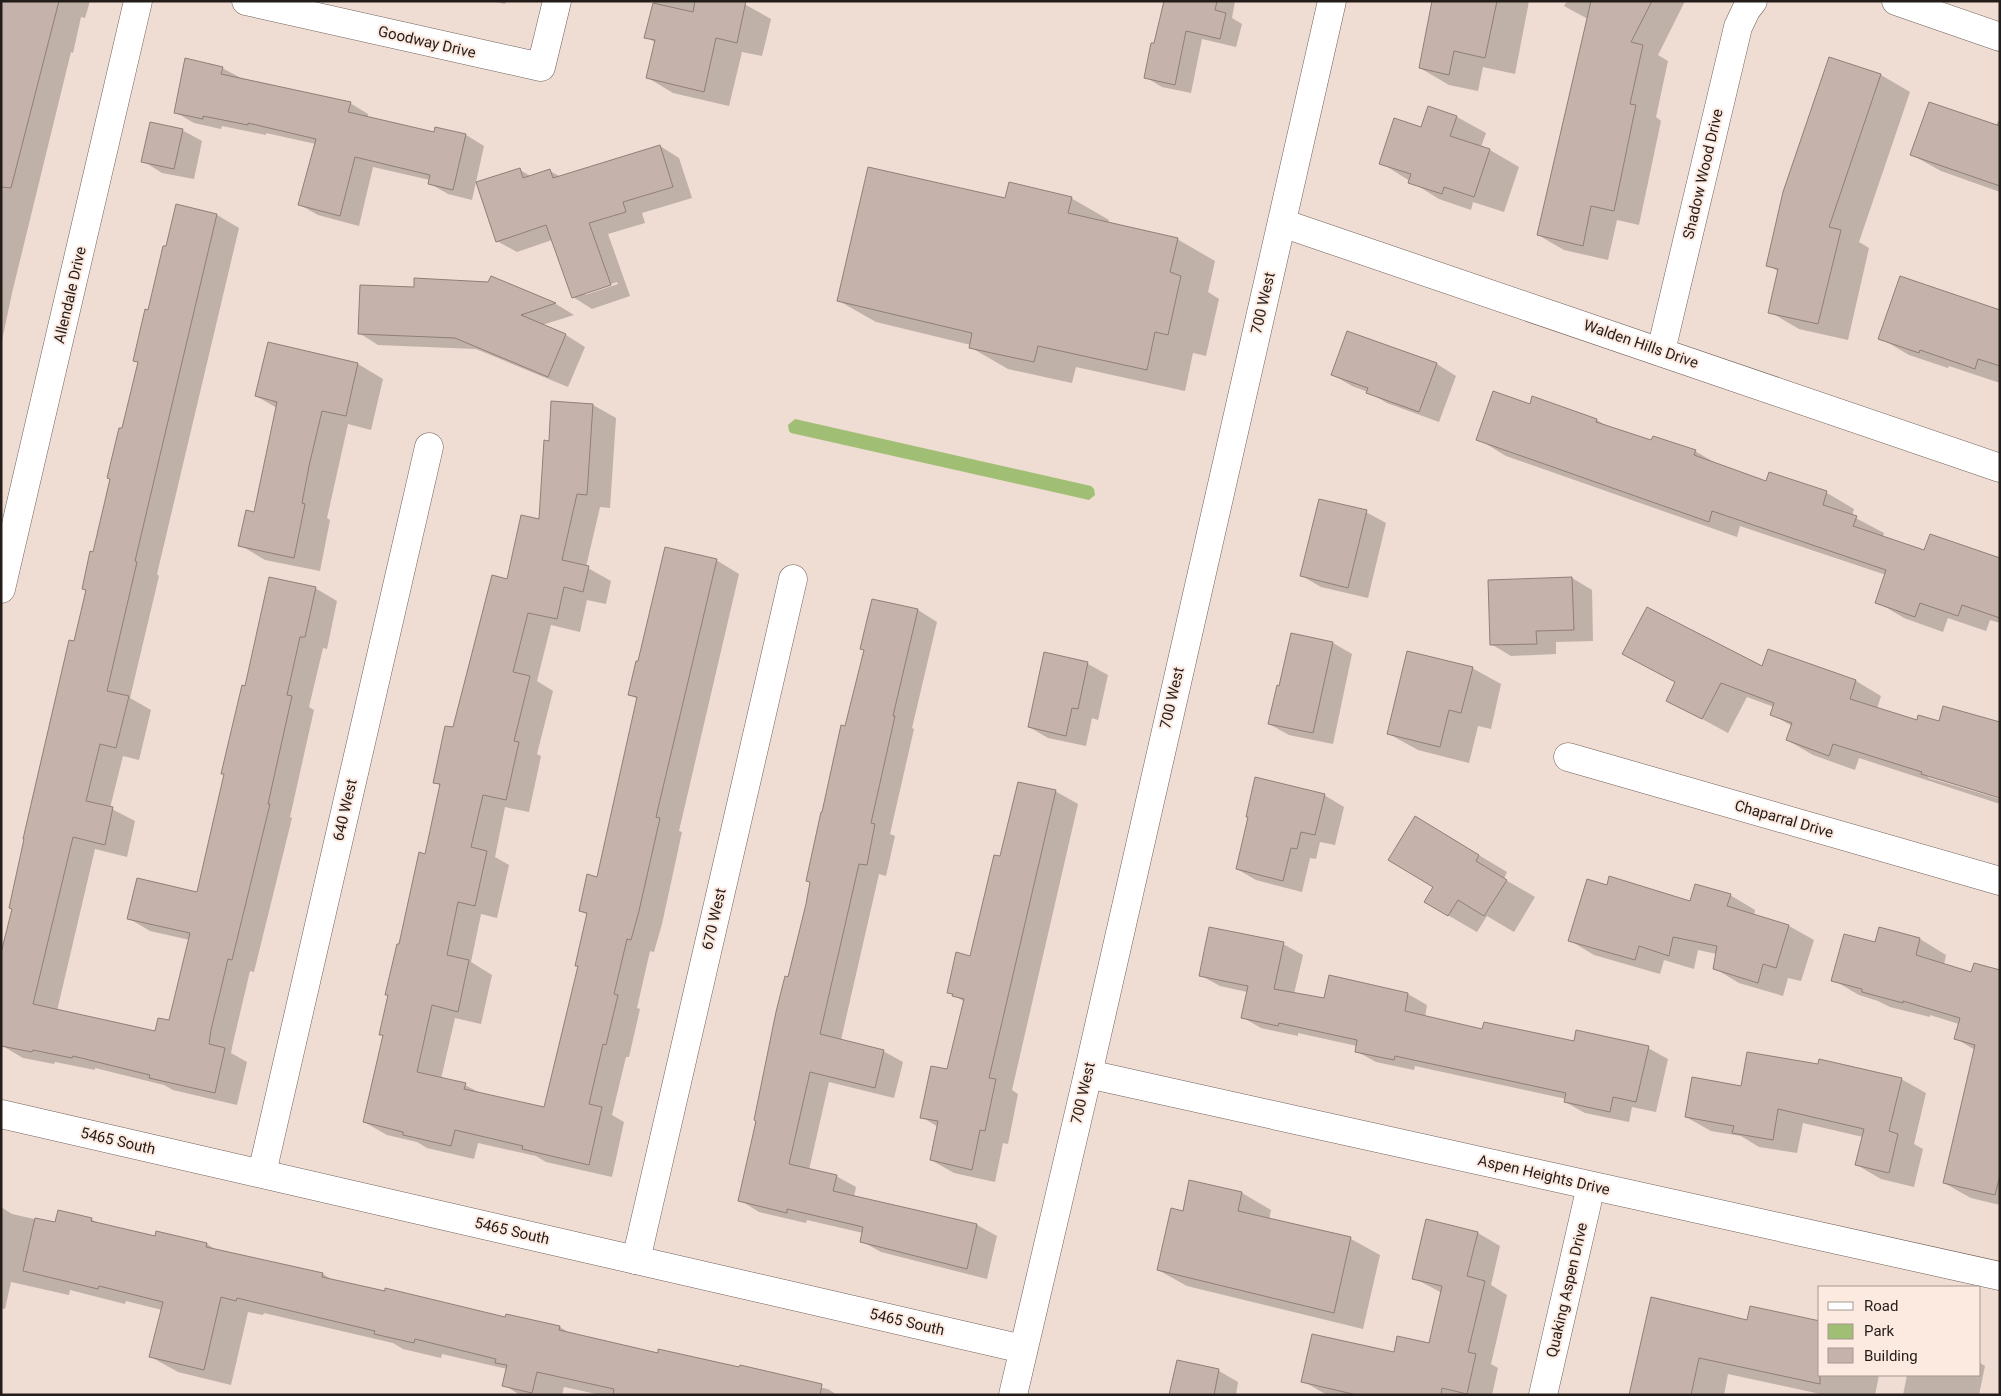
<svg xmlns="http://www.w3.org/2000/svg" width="2001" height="1396" viewBox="0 0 2001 1396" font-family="Roboto,sans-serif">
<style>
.green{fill:#a1bf74}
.shadow{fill:#0003;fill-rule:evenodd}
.building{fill:#c5b3ab;stroke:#907f77}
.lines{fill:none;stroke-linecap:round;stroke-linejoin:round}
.minor-casing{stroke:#706059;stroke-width:29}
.major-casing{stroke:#706059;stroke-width:29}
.minor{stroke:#fff;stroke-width:28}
.major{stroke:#fff;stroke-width:28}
.labels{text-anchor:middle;stroke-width:4;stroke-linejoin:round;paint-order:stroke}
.street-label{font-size:15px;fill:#231c19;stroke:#fce9e0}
</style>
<rect width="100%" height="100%" fill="#efdcd3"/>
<path class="green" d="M795 419 1091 486 1094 489 1095 495 1089 500 791 433 789 431 788 425Z"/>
<g class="shadow">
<path d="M1 1H90L85 18 81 17 73 53 71 52 12 293 1 345Z"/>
<path d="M492 1H506L505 4Z"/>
<path d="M654 1H731L746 5 771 19 762 56 742 52 729 106 673 93 648 78 656 43 646 37Z"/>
<path d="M1165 1H1235L1232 18 1242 24 1236 47 1202 39 1191 93 1162 87 1145 77Z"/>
<path d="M1433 1H1529L1515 74 1483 67 1478 91 1449 85 1420 68Z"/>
<path d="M1567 1H1685L1658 55 1668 61 1656 117 1661 121 1639 225 1617 220 1608 260 1564 250 1538 235 1588 19 1564 6Z"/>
<path d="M1830 58 1881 75 1910 92 1859 242 1869 248 1848 340 1799 329 1770 312 1779 272 1768 265Z"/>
<path d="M222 68 241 78 350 103 368 114V118L435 133 436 128 466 135 484 146 472 200 448 194 429 183 430 180 373 167 359 226 318 215 300 205 316 144 266 133V135L222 126 221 129 194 123 175 112Z"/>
<path d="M1457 117 1486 133 1481 147 1490 150 1519 167 1504 212 1473 202 1471 210 1439 199 1381 163 1422 129Z"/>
<path d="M1998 121H2000V192L1941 171 1912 155 1996 126Z"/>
<path d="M182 130 202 141 194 179 162 173 143 161Z"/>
<path d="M660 146 679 158 692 198 642 213 645 223 608 234 630 296 592 309 573 297 552 240 517 252 497 241 520 170 532 177 550 171 561 177ZM617 282 618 284 585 295V292Z"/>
<path d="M1071 198 1109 220 1108 224 1177 239 1215 261 1208 292 1219 299 1206 356 1193 353 1185 391 1076 367 1072 383 1008 369 970 347 971 345 876 322 839 301 1006 200Z"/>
<path d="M177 206 217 215 239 228 157 574 159 576 130 698 151 710 139 760 123 756 110 808 135 821 127 857 95 849 57 1011 156 1032 170 1022 190 940 150 931 128 918 198 893 246 687 315 588 337 601 327 649 323 648 309 707 314 710 290 817 292 818 254 972 250 971 233 1043 231 1053 247 1062 237 1105 173 1090 164 1085 95 1068V1070L55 1062 54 1064 23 1058 1 1045 75 643 139 363 134 361Z"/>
<path d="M491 277 556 304 574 315 542 325 566 335 585 347 568 387 476 349 378 345 359 333 415 288 489 283Z"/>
<path d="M2000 312V383L1949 366 1948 368 1909 355 1880 338Z"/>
<path d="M1348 332 1437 364 1456 376 1439 422 1387 403 1368 392 1352 386 1333 375Z"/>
<path d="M269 343 358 364 383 379 371 430 348 424 327 518 330 520 320 571 265 560 240 545 255 514 277 408 256 396Z"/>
<path d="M593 405 616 418 610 508 600 507 586 567 611 581 606 604 587 600 580 632 551 625 537 681 553 691 537 754 541 756 529 812 505 807 495 857 509 865 497 918 481 914 471 962 492 975 481 1024 455 1018 441 1079 465 1085 482 1094 545 1109 579 966 588 915 580 911 598 878 638 699 630 695 716 560 739 574 679 831 682 832 662 924 654 952 650 951 637 1008 640 1009 629 1057H626L612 1115 624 1122 612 1177 546 1162 536 1156 478 1143 474 1159 427 1148 417 1142 387 1135 364 1122 384 1036 381 1034 400 946 426 855 441 786 434 782 508 580 540 521 550 442Z"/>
<path d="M1531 405 1597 420 1610 428 1652 442 1695 451 1722 467 1767 482 1770 474 1827 493 1854 509 1852 516 1884 533 1883 537 1925 551 2000 559V623L1990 620 1986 631 1948 618 1943 632 1904 618 1877 602 1886 575 1740 526 1737 537 1506 456 1478 439Z"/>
<path d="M1366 512 1386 523 1368 598 1321 587 1302 576Z"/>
<path d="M1572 578 1592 590 1593 641 1556 642V654L1511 656 1491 644 1489 581Z"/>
<path d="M873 600 918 610 937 622 912 728 914 729 890 834 895 836 886 876 879 874 841 1040 883 1051 903 1062 894 1098 829 1082 809 1170 836 1176 856 1187 854 1197 977 1225 997 1236 987 1279 881 1252 861 1241 863 1233 807 1220 806 1223 759 1212 740 1200 865 650Z"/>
<path d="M1333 643 1352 654 1333 744 1289 735 1269 724 1280 687Z"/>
<path d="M1769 651 1856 681 1881 696 1877 709 1929 778 2000 799V804L1859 758 1855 770 1813 755 1787 740 1792 726 1771 714 1774 707 1747 697 1728 733 1667 700 1763 668Z"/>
<path d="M1045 654 1088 664 1108 675 1098 720 1092 718 1086 746 1048 738 1029 727Z"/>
<path d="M1472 668 1501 684 1491 729 1478 726 1469 763 1418 750 1389 734Z"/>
<path d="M1055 791 1078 804 1012 1090 1018 1094 1008 1144 1003 1143 995 1182 954 1173 931 1160 938 1127 922 1117 948 1071 965 1002 948 992 971 957 1001 858Z"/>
<path d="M1324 795 1344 807 1335 845 1320 842 1316 859 1310 858 1302 892 1256 880 1237 869Z"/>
<path d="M1445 835 1507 872 1504 879 1535 897 1514 932 1487 916 1477 932 1425 902 1435 887Z"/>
<path d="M1608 886 1691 902 1730 895 1755 910 1754 915 1789 926 1814 940 1801 981 1788 978 1783 996 1739 983 1714 968 1717 954 1698 950 1694 969 1664 960 1660 974 1594 955 1569 940Z"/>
<path d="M1920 939 1946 955 1944 965 1972 973 2000 971V1205L1971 1198 1944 1183 1975 1050 1955 1038 1959 1024 1930 1015V1017L1890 1007 1878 1001 1859 995 1833 980 1876 944Z"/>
<path d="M1283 944 1303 955 1294 994 1325 999 1330 977 1408 994 1427 1005 1425 1017 1483 1030 1575 1043 1648 1048 1668 1059 1656 1112 1632 1107 1629 1122 1585 1113 1565 1102 1566 1099 1415 1066 1414 1070 1376 1062 1356 1051 1357 1046 1298 1033V1036L1261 1028 1242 1017 1247 992 1220 986 1200 975Z"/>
<path d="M1901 1079 1926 1093 1914 1144 1923 1149 1914 1187 1881 1179 1857 1165 1863 1137 1803 1123 1797 1153 1759 1147 1741 1136 1711 1131 1686 1117 1742 1088Z"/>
<path d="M1190 1181 1242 1193 1271 1210 1269 1220 1351 1239 1380 1255 1363 1329 1187 1286 1158 1270 1184 1212Z"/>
<path d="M1 1207 12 1214 56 1224 91 1219 101 1225 156 1238 157 1232 207 1244 218 1251 323 1274 334 1281 506 1319 507 1315 560 1327 573 1335 828 1389 837 1395H601L564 1387 562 1395H520L504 1385 507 1369 442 1354 441 1358 403 1349 393 1343 264 1313 263 1315 248 1312 231 1385 178 1372 151 1357 162 1310 126 1301 125 1304 70 1290 69 1295 11 1282 5 1309 1 1308Z"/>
<path d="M1478 1233 1500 1246 1491 1285 1507 1295 1491 1364 1498 1368 1492 1395H1327L1303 1381 1430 1344 1442 1293 1414 1278Z"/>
<path d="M1748 1321 1820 1375H1879L1875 1395H1825L1728 1374 1724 1395H1631Z"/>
<path d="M1177 1362 1219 1371 1238 1382 1236 1395H1170Z"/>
<path d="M1980 1363 1985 1366 1979 1395H1903L1907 1375H1980Z"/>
</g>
<g class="building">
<path d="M1 1H59L11 188 1 187Z"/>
<path d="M695 1H746L737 43 716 38 704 92 646 78 655 40 644 38 653 3 693 12Z"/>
<path d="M1164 1H1217L1215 10 1226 13 1220 39 1186 31 1175 85 1144 78 1151 43H1154Z"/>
<path d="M1432 1H1497L1485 58 1454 51 1449 75 1419 68Z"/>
<path d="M1591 1H1652L1631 42 1643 45 1630 104 1636 105 1614 211 1591 206 1583 246 1537 235Z"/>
<path d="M1829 57 1881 74 1829 227 1841 230 1818 324 1768 313 1778 269 1766 266 1783 192Z"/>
<path d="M185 58 223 67 221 74 351 102 348 112 434 132 435 127 466 134 453 190 428 184 430 175 355 157 340 216 298 205 316 139 248 123V125L203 116V119L174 113Z"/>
<path d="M1929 102 2000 126V186L1910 155Z"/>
<path d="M1428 106 1457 116 1450 136 1490 149 1474 197 1444 187 1442 194 1408 183 1411 174 1379 164 1394 118 1421 127Z"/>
<path d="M150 122 183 129 174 169 141 162Z"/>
<path d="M660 145 673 187 623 202 626 212 589 223 611 285 572 298 546 225 496 242 476 182 520 168 523 178 550 169 553 178Z"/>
<path d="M868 167 1005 198 1009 182 1072 197 1068 213 1178 238 1170 272 1181 276 1168 335 1155 332 1147 370 1038 346 1034 362 1001 355 969 348 972 333 837 301Z"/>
<path d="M176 204 217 214 135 561 137 562 107 691 129 696 116 748 100 744 86 801 113 807 105 845 73 837 33 1004 155 1031 158 1018 169 1020 190 933 127 919 137 878 197 892 224 774H221L242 685 245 686 269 577 316 587 305 637H300L287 695 292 696 268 804H270L232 960 228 959 211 1030 209 1044 225 1048 215 1093 149 1078 150 1075 73 1056 72 1058 33 1050 32 1052 1 1046V953L12 909 9 908 24 839H23L69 640 74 641 86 590 82 589 90 551 93 552 110 479 107 478 119 428H122L138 362 133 361 145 309 148 310 163 246H166Z"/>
<path d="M491 276 556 303 521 315 566 334 548 377 455 338 358 334 360 285 414 287V278L488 282Z"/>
<path d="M1900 276 2000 310V366L1978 359 1975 369 1920 350 1919 353 1878 339Z"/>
<path d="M1347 331 1437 363 1419 412 1366 393 1368 388 1331 375Z"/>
<path d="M268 342 358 363 346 416 322 411 309 466 302 503 305 504 294 558 238 546 246 510 254 512 277 402 255 396Z"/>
<path d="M1493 391 1530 404 1532 396 1597 419 1596 422 1651 440 1653 436 1696 450 1694 455 1766 481 1769 472 1827 491 1823 505 1857 516 1853 526 1924 550 1930 534 2000 558V618L1962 605 1958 616 1920 603 1915 617 1875 603 1886 570 1712 511 1709 522 1476 440Z"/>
<path d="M551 401 593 404 587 495 577 494 562 560 589 566 583 592 564 587 557 619 528 613 513 672 530 676 514 741 519 742 506 800 483 795 471 847 487 851 475 906 458 902 447 955 469 960 458 1012 432 1005 417 1072 466 1083 464 1089 544 1107 578 966H575L587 913 579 911 587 874 597 877 637 697 628 695 636 661H638L665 547 717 559 656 817 660 818 639 911 631 940 627 939 614 994 618 995 606 1045 603 1044 589 1104 602 1107 589 1165 522 1149 523 1146 455 1130 451 1146 403 1135V1132L363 1122 383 1035H379L388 995H385L397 944H399L419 852 425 854 440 784 433 783 445 726 453 727 492 575 507 579 521 515 539 519 544 440 549 441Z"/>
<path d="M1319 499 1367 510 1348 588 1300 576Z"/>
<path d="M1572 577 1574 630 1536 631 1537 644 1490 645 1488 580Z"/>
<path d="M872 599 918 609 893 716H895L871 823 875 824 867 865 859 864 820 1034 884 1050 875 1088 810 1072 789 1164 837 1175 833 1191 977 1224 967 1269 860 1242 863 1227 787 1209V1213L738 1201 756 1121 754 1120 776 1012 785 976 788 977 806 904 810 882 806 881 821 812H822L841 725 845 726 864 650 860 649Z"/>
<path d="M1647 607 1762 666 1768 649 1856 680 1850 699 1917 720 1918 715 1939 721 1943 706 2000 722V798L1921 774 1922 772 1833 744 1829 756 1786 740 1792 723 1770 715 1774 703 1721 683 1702 719 1666 701 1675 682 1622 654Z"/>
<path d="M1291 633 1333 642 1313 733 1268 724 1277 685 1279 686Z"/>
<path d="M1407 651 1473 667 1461 713 1449 710 1440 747 1387 734Z"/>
<path d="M1044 652 1088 662 1078 709 1072 708 1066 736 1028 727Z"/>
<path d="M1255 777 1325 794 1315 835 1301 832 1297 849 1291 848 1283 881 1236 869 1248 817H1246Z"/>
<path d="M1018 782 1056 790 989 1078 996 1079 985 1131 980 1130 972 1170 930 1160 938 1121 920 1118 931 1066 947 1069 964 999 952 996 953 994 947 993 956 952 970 956 994 855 1000 856Z"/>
<path d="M1415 816 1479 855 1476 861 1507 880 1484 916 1458 900 1448 916 1424 902 1433 887 1388 860Z"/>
<path d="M1609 876 1690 901 1695 884 1731 894 1727 906 1789 925 1776 968 1763 964 1758 983 1713 969 1717 946 1673 937 1669 956 1639 946 1635 960 1568 941 1587 879 1607 885Z"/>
<path d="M1209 927 1284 942 1274 989 1324 998 1329 975 1408 993 1405 1011 1482 1029 1484 1022 1574 1041 1576 1030 1649 1046 1636 1102 1613 1097 1610 1112 1564 1102 1566 1093 1395 1056 1394 1060 1355 1052 1357 1040 1279 1023 1278 1026 1241 1018 1248 986 1199 976Z"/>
<path d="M1879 927 1920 938 1916 955 1971 972 1974 963 2000 970V1175L1995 1195 1943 1183 1975 1045 1954 1039 1960 1018 1903 1001V1003L1862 992V989L1831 981 1844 934 1875 942Z"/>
<path d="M1747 1052 1818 1064 1819 1059 1902 1078 1889 1131 1898 1134 1889 1173 1855 1165 1864 1129 1778 1109 1773 1140 1732 1133 1734 1126 1685 1117 1692 1077 1741 1086Z"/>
<path d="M1189 1180 1242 1192 1238 1211 1351 1237 1334 1313 1157 1270 1171 1208 1183 1211Z"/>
<path d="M58 1210 92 1218 91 1221 155 1236 156 1231 207 1243 206 1247 323 1273 322 1277 385 1291V1288L505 1317 506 1314 560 1326 559 1330 658 1353V1349L739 1367 740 1365 822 1384 820 1395H613L614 1389 537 1372 532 1393 502 1386 507 1365 495 1363 496 1359 415 1339 414 1343 374 1334 375 1331 237 1298 236 1301 221 1297 204 1370 149 1357 163 1302 99 1286 98 1289 23 1271 35 1218 55 1222Z"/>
<path d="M1426 1219 1478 1232 1467 1276 1485 1281 1468 1352 1476 1354 1467 1394 1442 1388 1441 1395H1357L1301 1382 1312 1334 1394 1352 1397 1336 1429 1343 1442 1286 1412 1279Z"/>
<path d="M1651 1297 1747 1320 1750 1306 1820 1321V1384L1699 1358 1691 1395H1629Z"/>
<path d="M1177 1360 1219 1369 1214 1395H1169Z"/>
</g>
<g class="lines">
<defs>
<g id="minor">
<path d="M246 1 541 67 557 1"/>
<path d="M1896 1 2000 37"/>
<path d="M1282 223 2000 468"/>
<path d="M1661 351 1738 27 1746 10 1753 1"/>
<path d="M1 589 138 1"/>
<path d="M1568 757 2000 881"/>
<path d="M1088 1074 2000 1276"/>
<path d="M1 1114 1023 1349"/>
<path d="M262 1173 429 447"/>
<path d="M636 1260 793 579"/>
<path d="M1543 1395 1591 1186"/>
</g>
<path id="major" d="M1013 1395 1088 1074 1332 1"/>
</defs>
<use href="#minor" class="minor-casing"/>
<use href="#major" class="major-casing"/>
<use href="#minor" class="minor"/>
<use href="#major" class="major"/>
</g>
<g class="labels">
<g class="street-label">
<text transform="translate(427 42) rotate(13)" y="5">Goodway Drive</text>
<text transform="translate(1703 174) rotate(-77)" y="5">Shadow Wood Drive</text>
<text transform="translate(70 295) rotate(-77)" y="5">Allendale Drive</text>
<text transform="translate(1263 303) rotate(-77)" y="5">700 West</text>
<text transform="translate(1641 344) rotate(19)" y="5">Walden Hills Drive</text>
<text transform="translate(1172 698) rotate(-77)" y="5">700 West</text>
<text transform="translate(345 810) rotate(-77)" y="5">640 West</text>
<text transform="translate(1784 819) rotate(16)" y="5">Chaparral Drive</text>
<text transform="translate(714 919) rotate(-77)" y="5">670 West</text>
<text transform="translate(1083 1093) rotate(-77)" y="5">700 West</text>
<text transform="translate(118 1141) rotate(13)" y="5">5465 South</text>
<text transform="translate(1544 1175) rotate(13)" y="5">Aspen Heights Drive</text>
<text transform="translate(512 1231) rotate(13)" y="5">5465 South</text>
<text transform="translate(1567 1290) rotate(-77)" y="5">Quaking Aspen Drive</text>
<text transform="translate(907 1322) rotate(13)" y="5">5465 South</text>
</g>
</g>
<rect width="2001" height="1396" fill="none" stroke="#231c19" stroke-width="5"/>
<rect x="1818" y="1286" width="162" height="90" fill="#fce9e0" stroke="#a59790"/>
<rect x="1828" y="1302" width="25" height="8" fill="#ffffff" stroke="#a59790"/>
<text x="1864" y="1311" font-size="15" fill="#231c19">Road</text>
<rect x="1828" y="1324" width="25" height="15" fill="#a1bf74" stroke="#a59790"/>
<text x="1864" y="1336" font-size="15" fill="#231c19">Park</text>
<rect x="1828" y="1348" width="25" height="15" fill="#c5b3ab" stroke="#a59790"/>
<text x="1864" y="1361" font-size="15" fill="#231c19">Building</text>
</svg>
